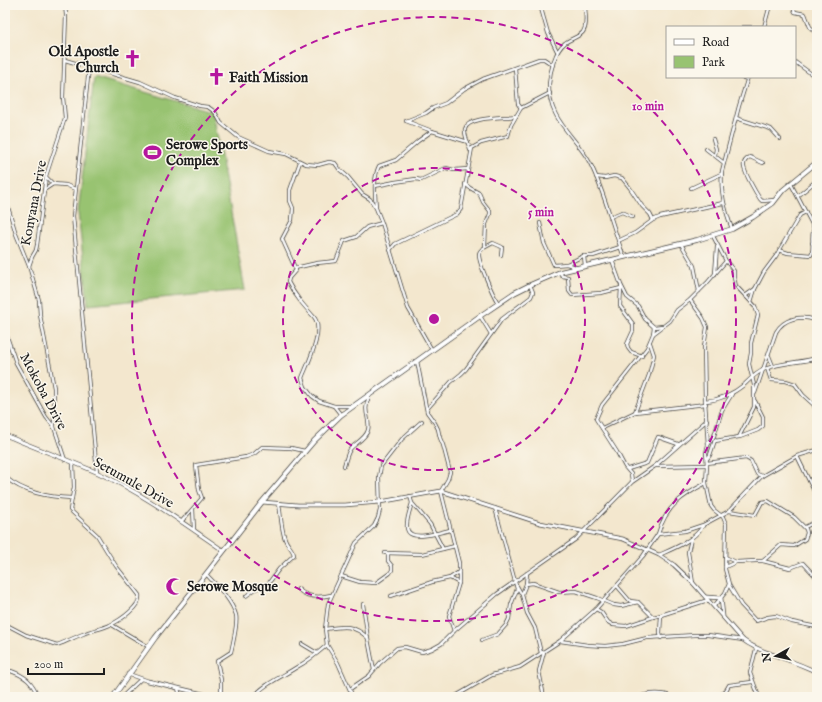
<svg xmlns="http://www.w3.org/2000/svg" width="822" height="702" viewBox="0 0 822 702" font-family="'IM FELL English',serif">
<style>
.green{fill:#98c371;stroke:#5a7046}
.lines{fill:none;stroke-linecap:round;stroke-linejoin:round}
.minor-casing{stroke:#3c3a37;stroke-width:4}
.tertiary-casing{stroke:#3c3a37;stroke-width:4.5}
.primary-casing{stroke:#3c3a37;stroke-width:5.5}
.minor{stroke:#fff;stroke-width:2.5}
.tertiary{stroke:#fff;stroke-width:3}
.primary{stroke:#fff;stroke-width:4}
.ring{fill:none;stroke:#b5179e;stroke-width:2;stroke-dasharray:7 5}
.labels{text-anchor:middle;stroke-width:3;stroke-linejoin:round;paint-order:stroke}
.poi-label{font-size:14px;font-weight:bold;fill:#1c1c1c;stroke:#fbf7ec;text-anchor:start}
.street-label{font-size:14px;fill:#1c1c1c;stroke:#fbf7ec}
.centre{fill:#b5179e;stroke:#fbf7ec;stroke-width:2}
.ring-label{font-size:12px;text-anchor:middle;font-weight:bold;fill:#b5179e;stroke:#fbf7ec;stroke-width:3;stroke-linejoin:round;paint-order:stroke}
</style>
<rect width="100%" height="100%" fill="#fbf7ec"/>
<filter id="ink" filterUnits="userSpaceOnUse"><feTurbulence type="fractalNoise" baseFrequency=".025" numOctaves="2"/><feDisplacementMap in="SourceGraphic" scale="8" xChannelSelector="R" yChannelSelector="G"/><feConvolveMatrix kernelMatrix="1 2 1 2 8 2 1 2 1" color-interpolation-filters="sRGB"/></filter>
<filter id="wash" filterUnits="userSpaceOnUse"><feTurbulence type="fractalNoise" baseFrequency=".012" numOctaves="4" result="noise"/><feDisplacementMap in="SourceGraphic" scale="16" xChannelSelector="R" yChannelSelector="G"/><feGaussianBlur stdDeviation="0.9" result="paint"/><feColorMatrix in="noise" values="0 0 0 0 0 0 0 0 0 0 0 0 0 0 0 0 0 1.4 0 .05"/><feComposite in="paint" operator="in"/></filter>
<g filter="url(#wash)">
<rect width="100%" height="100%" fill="#f3e7ce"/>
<path class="green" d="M94 77 213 112 245 290 88 305 78 213Z"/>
</g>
<g filter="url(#ink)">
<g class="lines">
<defs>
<g id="minor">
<path d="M540 5 548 33 557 51"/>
<path d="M585 5C585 13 588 25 583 32 579 37 570 39 565 43 555 50 550 72 549 84 548 121 575 135 590 163 605 193 612 226 624 257"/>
<path d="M792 5 795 12 805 14 810 27 817 34"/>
<path d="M743 27H764"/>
<path d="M764 27 770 5"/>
<path d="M65 60 140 82 175 98 200 106 208 107 215 112 221 123 238 137 269 151 286 154 306 164 318 165 329 162 335 163 340 170 348 177 362 194 370 199 376 208 382 223 408 308 432 350"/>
<path d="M795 62 817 78"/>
<path d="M89 68 73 216 97 472"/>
<path d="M515 68 518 104 521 108"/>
<path d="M741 77 747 79"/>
<path d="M736 118 771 129 780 139"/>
<path d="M406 121 426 113 433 108 446 103 464 89 483 79 539 59H544L553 65"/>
<path d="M406 121 432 131 468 142"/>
<path d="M713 139 716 149 715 155"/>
<path d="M706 149 724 163"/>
<path d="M470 150C469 145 464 135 465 129 468 116 506 118 516 116"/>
<path d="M300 162 290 190V201L293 208 292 220 282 239 296 270 289 278 288 282C295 296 304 306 314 317 325 330 307 365 302 378L305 387 312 396 319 401 334 406 341 415"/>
<path d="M763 163 750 157C746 159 743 162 744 167 745 174 756 193 760 199L762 201 775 200"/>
<path d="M46 177 53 184"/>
<path d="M596 177 605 178 614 176 622 178 630 188 642 206 650 214 653 220"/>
<path d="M465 184 470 188 479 193 483 202 490 211V214L486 224 485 246"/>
<path d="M791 184 814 228 817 231"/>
<path d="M375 186 395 182 416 179 421 180 446 168 454 170 468 169"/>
<path d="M691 188 721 174"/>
<path d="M44 190 53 184 66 185 75 189"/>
<path d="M798 196 817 180"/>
<path d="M5 197 16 234 29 266"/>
<path d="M376 207C375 194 373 178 379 166L396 160 418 141 432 131"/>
<path d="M610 217 622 212 633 217"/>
<path d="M540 223 544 243 554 265 567 264 583 256H593L620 247"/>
<path d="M732 229C725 210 720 192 722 171L739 106 748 77"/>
<path d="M618 241 635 233 653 220 660 217 723 203"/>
<path d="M812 243 817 239"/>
<path d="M681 244 694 266 699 291"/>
<path d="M390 250 395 244 457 214 461 209 472 148 481 143 508 136 511 125 521 108 550 93"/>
<path d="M779 250 788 253 811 255C815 247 810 238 814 228"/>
<path d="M584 256 585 266"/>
<path d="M612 260 621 285 627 297 638 306 645 319 654 327 663 326"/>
<path d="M567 264 578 268"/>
<path d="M295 268 317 263 336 261 344 241 356 237 367 227 382 223"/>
<path d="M560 272 562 276 568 277 569 291 572 295 601 293 621 288"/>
<path d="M715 274 717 247"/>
<path d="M621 287 620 306 633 324V331L627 344 628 348 631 352 642 356"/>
<path d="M745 296 755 289 764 272 776 256 800 215 806 212"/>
<path d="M690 300 703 318 707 327 704 347 705 401 708 445 706 453 707 465 706 483 711 506 714 510 723 517 726 524 725 569 729 584 725 593 714 606"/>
<path d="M751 302 755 289"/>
<path d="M498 303C493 295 479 264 479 255 479 251 480 252 482 249L493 243 502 247 501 255"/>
<path d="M480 316 491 334"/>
<path d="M5 331 16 363 46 417 54 427 65 460"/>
<path d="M653 334 670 321 677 310 690 300 707 283 726 261 713 236"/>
<path d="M769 356 773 366"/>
<path d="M417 361 427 412 435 423 438 429 440 438 443 445 450 472 448 479 441 491 459 563V583L449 616 454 631"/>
<path d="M767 368 771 380 786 381 795 384 803 395 814 405 817 415"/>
<path d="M755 393 776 332C784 318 801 315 815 320L817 319"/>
<path d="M705 401C721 400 733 394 745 384 751 378 757 372 765 369 781 362 800 363 817 358"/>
<path d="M334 406H353"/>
<path d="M427 409 451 382 461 374 466 369 502 319 531 297 533 292 530 285"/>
<path d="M635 412 649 375 654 355 650 343"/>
<path d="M54 427V388L40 315 39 300 29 266 32 257 36 250 37 245 46 176 65 118 63 97 66 15 65 5"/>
<path d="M602 428 635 412 706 404"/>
<path d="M740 437 758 430 763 426V417L755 401"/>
<path d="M715 441 739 437 754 407V385L749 364 751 353V343L758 315 755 306 736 286 734 278V271L726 261"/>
<path d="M708 445 714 436 722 410 732 394"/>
<path d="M797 456 817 497"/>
<path d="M707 459 710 455 715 440"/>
<path d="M707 463 746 458 751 461 757 474 762 476"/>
<path d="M344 466C346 460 347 453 351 448 356 443 366 438 368 430 371 420 362 412 369 397"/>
<path d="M655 466 707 465"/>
<path d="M628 469 647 463 658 437 678 444"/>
<path d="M5 477C24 493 48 497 72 498L74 487 73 463"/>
<path d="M632 481 631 474 625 467 617 452 596 419 602 405 647 348 653 334 654 327"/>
<path d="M410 496 412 503 430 524 443 549"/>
<path d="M412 503C410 510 406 520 407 528 409 543 441 532 450 530"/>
<path d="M193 509 194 530"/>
<path d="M729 511 755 515 762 502 768 501 794 517 806 529 807 533 805 539 794 546 781 545 763 561"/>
<path d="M181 522 202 498 199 490 196 465 246 457 254 454 262 447H264L291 448 305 451"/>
<path d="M805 527 817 521"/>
<path d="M658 534C666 506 682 496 706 483"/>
<path d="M691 539 688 552 693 583"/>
<path d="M385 553 422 554 455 546"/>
<path d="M659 555C675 548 693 541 703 526"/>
<path d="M725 557 736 562"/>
<path d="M725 567 736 562 756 561H763L790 568 803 563 817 578"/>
<path d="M527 573 526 584 533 583 559 592 576 591 597 598 614 605 621 606 638 602"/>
<path d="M206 574C217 586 231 599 236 615 238 623 233 643 231 652L217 661 221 680V697"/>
<path d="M341 576 360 582 376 583 390 573 392 570V566L388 561V553"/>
<path d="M450 578 459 583"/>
<path d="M729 585 741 605 756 621 768 617 776 616 792 622 817 627"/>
<path d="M517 586 522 595 527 613 535 628 541 653"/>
<path d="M617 586 630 601 638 602 653 617 661 615 660 633 661 638"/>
<path d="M298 589C307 598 319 598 331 595"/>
<path d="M522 594 526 584"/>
<path d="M246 596 257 588 268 584 279 569 294 555C293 549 287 545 285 539 281 528 281 515 279 504"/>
<path d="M391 596 432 582 450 578 459 572"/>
<path d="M363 604 368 639 374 670"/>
<path d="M596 609 601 612 608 622 613 625 626 626 653 617"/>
<path d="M661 615 708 600"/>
<path d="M5 624 26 635 57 645C66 642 75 637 83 634 92 630 102 629 110 625 121 620 141 606 139 595L116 566 97 535 70 510 72 498"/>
<path d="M112 625 149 647"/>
<path d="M325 629C344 626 353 624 368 638"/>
<path d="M482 640 498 634 506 625 509 619 511 605 517 589 495 508"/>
<path d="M560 641 588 645 605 646 623 644 647 638 695 635H708L743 640"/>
<path d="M302 644 317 653"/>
<path d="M756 649 750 673 759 697"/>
<path d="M11 671C25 676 33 682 38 697"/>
<path d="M178 688 180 697"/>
<path d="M350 689 369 676 380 663 397 648 405 647 422 652 432 649 441 644 454 631 497 594 576 539 632 482 655 466 707 420"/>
<path d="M122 697 141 679"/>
<path d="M254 697C262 685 285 675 297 667 308 661 318 653 327 645"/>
<path d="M353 697 338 663 327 645 325 629 328 604 356 543 374 526 378 518 380 510 379 477 381 466 402 439 422 421"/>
<path d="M454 697 492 675 520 667 560 641 596 609 643 556 658 534 685 531 703 525 729 511 762 476 797 456 817 450"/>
<path d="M544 697 539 671 544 652"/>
<path d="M638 697C650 693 661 692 673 697"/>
<path d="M716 697 725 692 729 685 752 682"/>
</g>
<g id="tertiary">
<path d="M5 435C35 448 66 459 96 472 141 492 183 523 224 551"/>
<path d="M262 502 298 505H345L380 502 441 491 540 523 623 539 659 555 674 565 693 583 743 640C756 650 770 653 785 659 796 663 806 667 817 672"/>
<path d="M706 597 721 598 723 616"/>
<path d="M128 674 148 681 216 697"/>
</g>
<path id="primary" d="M113 697 155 638 206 574 262 502 314 441 341 415 480 316 514 293 530 285 560 272 697 240 732 229 753 217 773 203 783 190 817 162"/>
</defs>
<use href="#minor" class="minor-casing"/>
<use href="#tertiary" class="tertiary-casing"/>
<use href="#primary" class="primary-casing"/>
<use href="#minor" class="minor"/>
<use href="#tertiary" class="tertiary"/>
<use href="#primary" class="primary"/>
</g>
</g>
<g class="ring">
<circle cx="434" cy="319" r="151"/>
<circle cx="434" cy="319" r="302"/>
</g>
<defs>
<symbol id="church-bare" viewBox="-9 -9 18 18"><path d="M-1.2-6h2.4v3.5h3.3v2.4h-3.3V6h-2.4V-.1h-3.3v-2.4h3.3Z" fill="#b5179e" stroke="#fbf7ec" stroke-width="2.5" paint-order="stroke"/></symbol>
<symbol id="stadium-bare" viewBox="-9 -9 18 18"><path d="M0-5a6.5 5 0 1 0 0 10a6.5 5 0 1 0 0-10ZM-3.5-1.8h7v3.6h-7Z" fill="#b5179e" stroke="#fbf7ec" stroke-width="2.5" paint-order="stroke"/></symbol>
<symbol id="mosque-bare" viewBox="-9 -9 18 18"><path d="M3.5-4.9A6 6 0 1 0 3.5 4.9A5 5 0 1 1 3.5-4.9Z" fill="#b5179e" stroke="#fbf7ec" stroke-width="2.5" paint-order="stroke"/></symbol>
</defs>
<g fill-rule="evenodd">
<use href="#church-bare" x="120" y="46" width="25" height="25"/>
<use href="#church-bare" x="204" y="64" width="25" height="25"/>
<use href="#stadium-bare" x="140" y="140" width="25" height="25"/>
<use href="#mosque-bare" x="162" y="574" width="25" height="25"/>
</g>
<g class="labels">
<g class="poi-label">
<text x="119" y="56" text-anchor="end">Old Apostle<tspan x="119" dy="16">Church</tspan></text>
<text x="229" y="82">Faith Mission</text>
<text x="166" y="149">Serowe Sports<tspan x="166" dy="16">Complex</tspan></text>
<text x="187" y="591">Serowe Mosque</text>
</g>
<g class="street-label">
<text transform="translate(33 203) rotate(-79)" y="5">Konyana Drive</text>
<text transform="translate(44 391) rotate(62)" y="5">Mokoba Drive</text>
<text transform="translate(134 482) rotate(29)" y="5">Setumule Drive</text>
</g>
</g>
<circle cx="434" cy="319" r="6" class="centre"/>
<g class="ring-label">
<text x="648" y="110">10 min</text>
<text x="541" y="216">5 min</text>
</g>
<rect width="822" height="702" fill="none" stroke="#fbf7ec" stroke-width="20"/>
<rect x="666" y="26" width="130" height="52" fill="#fbf7ec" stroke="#a29f99"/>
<rect x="674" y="39" width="20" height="6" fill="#ffffff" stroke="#a29f99"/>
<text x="702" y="46" font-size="12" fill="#1c1c1c">Road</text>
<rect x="674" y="56" width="20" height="12" fill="#98c371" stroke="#a29f99"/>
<text x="702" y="66" font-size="12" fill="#1c1c1c">Park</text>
<g transform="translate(776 656) rotate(262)" stroke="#fbf7ec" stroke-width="3" paint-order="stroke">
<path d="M0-3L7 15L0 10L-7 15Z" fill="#1c1c1c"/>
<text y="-6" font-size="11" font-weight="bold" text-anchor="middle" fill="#1c1c1c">N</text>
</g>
<path d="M28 668v6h76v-6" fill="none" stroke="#1c1c1c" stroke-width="2"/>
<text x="34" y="668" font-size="12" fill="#1c1c1c" stroke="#fbf7ec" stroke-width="3" paint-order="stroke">200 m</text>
</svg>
